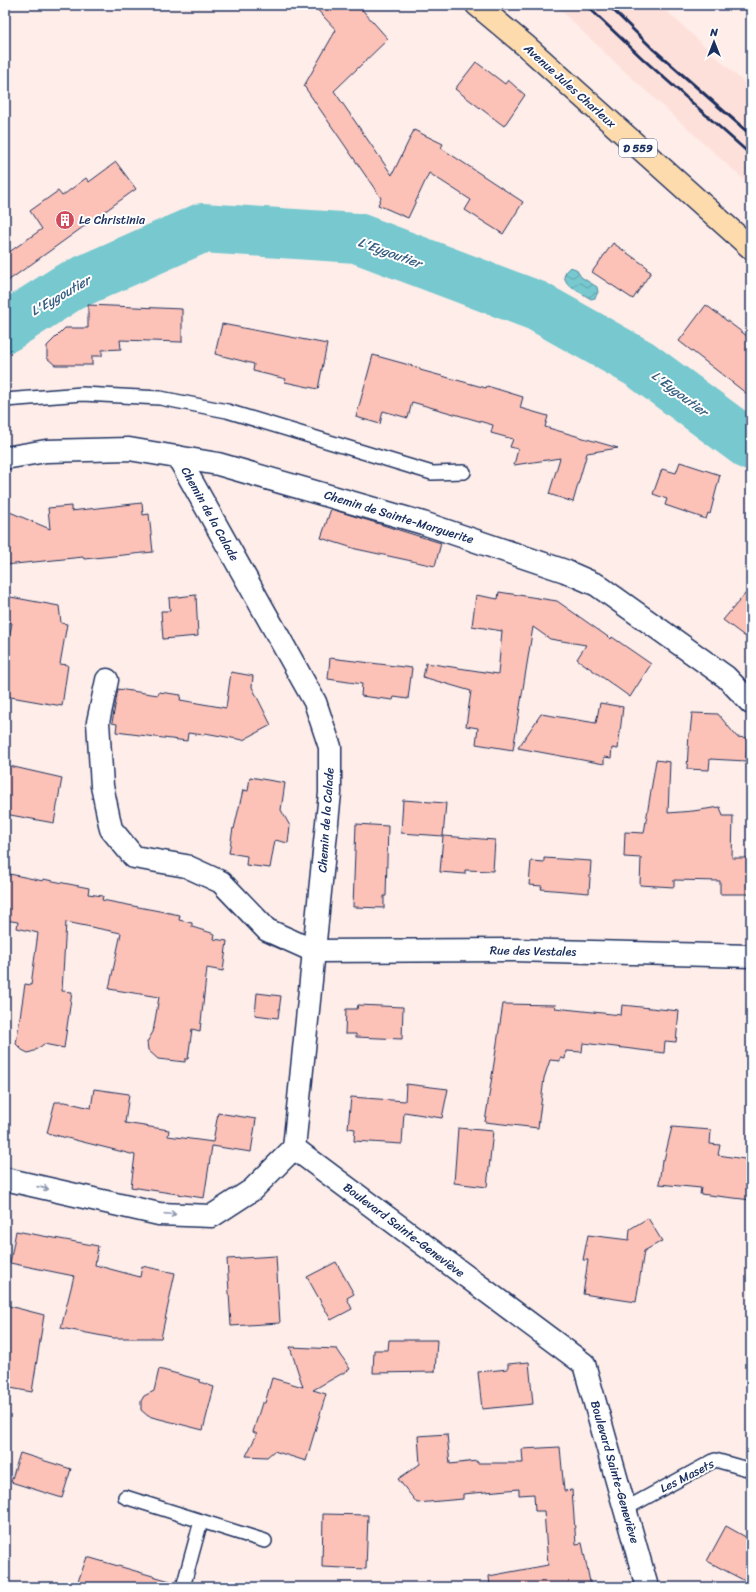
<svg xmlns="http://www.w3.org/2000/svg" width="756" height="1592" viewBox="0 0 756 1592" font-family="Sriracha,sans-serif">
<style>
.built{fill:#fee0da}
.water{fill:url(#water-waves);stroke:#528ba2}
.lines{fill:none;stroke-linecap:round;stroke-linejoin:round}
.river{stroke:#77c8cf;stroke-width:50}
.building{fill:#fdc2b7;stroke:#1b2f5e}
.lane-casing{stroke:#1b2f5e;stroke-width:16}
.street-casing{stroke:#1b2f5e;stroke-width:25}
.primary-casing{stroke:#1b2f5e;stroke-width:25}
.lane{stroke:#fff;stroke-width:13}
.street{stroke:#fff;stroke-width:22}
.primary{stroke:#fedbac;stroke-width:22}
.rail{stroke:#1b2f5e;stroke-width:3}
.oneway{stroke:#8d97ae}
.labels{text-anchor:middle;stroke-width:4;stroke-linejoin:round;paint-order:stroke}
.shield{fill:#fff;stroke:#5f6d8e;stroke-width:1}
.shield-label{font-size:11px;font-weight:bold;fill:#1b2f5e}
.street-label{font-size:12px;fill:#1b2f5e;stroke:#fff}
.poi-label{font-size:12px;fill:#1b2f5e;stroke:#fff;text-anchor:start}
.water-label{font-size:13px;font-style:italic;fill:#375d80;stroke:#fff}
</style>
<defs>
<pattern id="water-waves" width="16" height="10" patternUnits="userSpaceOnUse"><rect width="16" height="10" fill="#77c8cf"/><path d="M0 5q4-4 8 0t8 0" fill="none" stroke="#61a3ab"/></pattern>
</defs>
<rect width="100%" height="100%" fill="#feede9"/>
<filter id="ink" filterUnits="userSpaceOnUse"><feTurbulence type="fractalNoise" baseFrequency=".025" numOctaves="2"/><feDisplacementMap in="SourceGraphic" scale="8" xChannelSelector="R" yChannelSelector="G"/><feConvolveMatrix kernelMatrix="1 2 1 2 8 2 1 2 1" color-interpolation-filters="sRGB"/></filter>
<g filter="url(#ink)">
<path class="built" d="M555 5H660L751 89V186L622 69Z"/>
<path class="water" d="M570 267 576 269 581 277 597 287 598 292 595 298 591 299 568 285 564 277 566 271Z"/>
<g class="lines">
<path class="river" d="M5 328 69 287 202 228 357 238 537 306 640 364 751 446"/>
</g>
<g class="building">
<path d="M313 5H358L388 39 334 91 392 175 414 130 443 144 441 148 523 202 503 234 465 210 471 200 429 173 408 218 378 205 381 198 304 86 336 30Z"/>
<path d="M476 62 505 84 508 80 525 95 504 126 455 89Z"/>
<path d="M116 162 136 189 5 283V255L42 229 30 211 58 191 62 196 86 178 89 182Z"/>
<path d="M613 243 647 267 646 269 651 272 633 299 592 272Z"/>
<path d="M88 305 182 309V342L120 340 121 349 102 350V356H92V365H55L47 358V346L65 328H88Z"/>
<path d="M706 305 751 339V397L679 341Z"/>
<path d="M222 324 327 344 318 389 285 382 286 379 253 371 254 364 215 354Z"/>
<path d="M373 355 420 368V370L486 388 487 386 523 397 520 408 548 416 545 427 618 448 587 453 573 502 549 494 560 458 514 465 518 449 510 447 513 439 491 433 493 425 412 402 408 418 383 411 380 424 356 417Z"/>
<path d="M680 462 720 475 710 514 708 513 706 519 665 505 667 499 653 494 662 469 676 473Z"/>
<path d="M142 503 143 515 149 514 153 552 84 559 83 557 5 565V510L50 529 48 508 71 506V511Z"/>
<path d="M331 509 441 543 435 566 356 549 321 538Z"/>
<path d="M751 587V641L723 620Z"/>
<path d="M499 592 557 601 611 639 612 637 651 664 630 697 577 659 586 645 550 639 533 627 513 750 476 744 478 728 466 726 471 691 423 677 426 663 498 674 502 631 472 626 476 595 498 599Z"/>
<path d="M196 595 198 636 163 639 161 611H170L169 598Z"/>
<path d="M5 596 59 606 61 623 67 624 60 664 68 665 62 706 5 696V659L12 623 5 622Z"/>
<path d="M330 658 412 668 408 699 394 697 393 700 361 696 362 684 328 679Z"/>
<path d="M231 672 253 676 252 687 271 725 243 740 205 733 204 735 188 733 187 741 116 732 117 724 112 723 118 689 158 695 159 692 181 695 180 700 226 708Z"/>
<path d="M600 703 623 707 618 749 612 748 611 758 604 757V764L518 748 541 714 596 723Z"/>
<path d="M692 713 718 714 737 737 747 738 746 761 710 759 709 770 687 769 689 733H690Z"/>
<path d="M656 760 670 762 668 813 693 811 720 807 723 816H733L732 858H751V894H720V881L674 880V887L640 885 641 858 624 857 625 832 644 833Z"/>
<path d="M5 765 62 778 54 823 5 814Z"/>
<path d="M250 777 285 783 281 810 290 826 288 843 275 840 270 868 246 865 247 856 229 853 233 828 234 829 243 790 248 791Z"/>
<path d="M403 800 446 803 443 836 401 833Z"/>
<path d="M356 824 388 826 386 896H384V908L353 907Z"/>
<path d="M443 836 495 840 493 871 465 870V874L440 872Z"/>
<path d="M544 858 591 861 589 893 541 889 542 886 529 885 531 861 544 862Z"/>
<path d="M5 873 43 881V879L89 888 88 894 103 896 102 900 180 915 179 920 192 923V927L215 934 214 939 227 941 223 971 207 968 200 1031 192 1029 188 1059H185V1062L158 1059 148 1050 147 1042 153 1032 159 997 109 989 121 933 66 922 62 991 72 992 64 1048 44 1044 34 1051 28 1053 22 1050 16 1044 25 984 31 985 38 933 17 928 18 922 5 920Z"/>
<path d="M257 993 281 996 278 1018 255 1015Z"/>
<path d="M503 1004 556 1005 555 1008 621 1015 622 1005 679 1011 676 1042 665 1041 664 1053 583 1043 582 1052 566 1051 565 1059 560 1058V1061L550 1060 544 1078 538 1128 485 1122Z"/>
<path d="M358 1005 403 1007 402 1039 356 1037V1034H345L346 1009H357Z"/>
<path d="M406 1084 448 1089 442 1118 404 1112 402 1144 354 1141 355 1129 348 1128 351 1097 405 1101Z"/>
<path d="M94 1089 129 1094 125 1123 169 1130 168 1136 213 1142 218 1113 256 1119 251 1152 212 1146 204 1198 131 1187 135 1155 47 1133 55 1102H65L91 1108Z"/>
<path d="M672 1127 711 1130 710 1144 720 1145 718 1155 751 1160V1200L700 1194 701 1188 659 1184 662 1160H664Z"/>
<path d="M458 1128 493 1131 487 1187 454 1183Z"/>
<path d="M648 1218 662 1241 644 1251 636 1302 583 1294 588 1260H583L588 1235 629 1240 630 1229Z"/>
<path d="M16 1231 98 1246 95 1265 140 1277 142 1266 175 1273 161 1338H113L61 1328 74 1276 10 1263Z"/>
<path d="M276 1256 280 1323 231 1326 227 1259Z"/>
<path d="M336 1262 354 1294 347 1298 352 1309 331 1320 307 1277Z"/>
<path d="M5 1305 44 1315 32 1392 5 1387Z"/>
<path d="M389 1340H437L435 1372 373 1373 374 1350H388Z"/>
<path d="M290 1347 337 1349 350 1369 313 1390 326 1394 306 1461 274 1451 267 1457 246 1456 257 1434 253 1432 262 1403H265L272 1378 303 1387Z"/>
<path d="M529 1362 533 1404 482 1409 478 1372 508 1369V1364Z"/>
<path d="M159 1369 200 1380V1382L214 1387 203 1430 148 1416 141 1410V1401L144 1396 154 1391Z"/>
<path d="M447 1434 450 1464 477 1461V1463H523L522 1449 560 1447 564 1491 572 1490 576 1544 582 1543 591 1587H490L489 1576 548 1565 544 1511H535L534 1494 519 1495V1489L463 1494V1499L417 1503 398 1479 420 1464 418 1436Z"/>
<path d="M20 1453 71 1469 62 1498 11 1482Z"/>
<path d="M323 1514 368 1515 366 1569 322 1567Z"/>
<path d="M726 1526 751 1540V1584L707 1561Z"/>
<path d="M87 1557 170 1581 169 1587H76Z"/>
</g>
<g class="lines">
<defs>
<g id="lane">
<path d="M5 400 82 394 160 398 227 411 432 473 464 472"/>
<path d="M125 1497 265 1541"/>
<path d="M625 1509 715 1460 751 1470"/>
<path d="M183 1587 201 1521"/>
</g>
<g id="street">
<path d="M178 457 315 702 330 747V793L294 1148"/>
<path d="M5 458 46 451 129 449 218 464 423 523 565 571 597 585 726 677 751 703"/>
<path d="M107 680 98 722 102 786 111 829 134 857 186 866 221 882 267 930 314 951 513 950 751 956"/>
<path d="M294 1148 584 1364 647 1587"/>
<path d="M5 1179 159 1214 212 1216 252 1190 294 1148"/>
</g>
<path id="primary" d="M477 5 526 46 751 248"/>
</defs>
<use href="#lane" class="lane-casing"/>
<use href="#street" class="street-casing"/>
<use href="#primary" class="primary-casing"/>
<use href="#lane" class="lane"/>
<use href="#street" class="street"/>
<use href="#primary" class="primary"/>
<g class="rail">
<path d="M586 5 643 59 751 155"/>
<path d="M608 5 652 48 751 135"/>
</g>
</g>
<defs><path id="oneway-shaft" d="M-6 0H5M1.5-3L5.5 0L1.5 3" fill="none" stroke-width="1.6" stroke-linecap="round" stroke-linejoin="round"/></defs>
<g class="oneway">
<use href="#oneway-shaft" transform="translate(43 1188) rotate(13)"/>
<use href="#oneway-shaft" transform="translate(170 1214) rotate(3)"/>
</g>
</g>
<defs>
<symbol id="building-disc" viewBox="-11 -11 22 22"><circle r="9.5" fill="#d1495b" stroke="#fff"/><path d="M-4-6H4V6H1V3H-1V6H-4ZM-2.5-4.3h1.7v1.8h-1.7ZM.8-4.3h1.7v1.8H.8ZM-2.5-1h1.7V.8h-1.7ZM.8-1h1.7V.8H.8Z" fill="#fff"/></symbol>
</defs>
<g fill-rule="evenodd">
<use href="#building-disc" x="54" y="209" width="22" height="22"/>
</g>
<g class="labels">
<rect class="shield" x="619" y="139" width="38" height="18" rx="3"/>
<g class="shield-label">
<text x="638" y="152">D 559</text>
</g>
<g class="street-label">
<text transform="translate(570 86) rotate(42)" y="4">Avenue Jules Charleux</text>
<text transform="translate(210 514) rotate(61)" y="4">Chemin de la Calade</text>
<text transform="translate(399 517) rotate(17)" y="4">Chemin de Sainte-Marguerite</text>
<text transform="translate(326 820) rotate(-86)" y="4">Chemin de la Calade</text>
<text transform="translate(533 951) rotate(1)" y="4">Rue des Vestales</text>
<text transform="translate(404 1230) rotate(37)" y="4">Boulevard Sainte-Geneviève</text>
<text transform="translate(615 1472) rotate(74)" y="4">Boulevard Sainte-Geneviève</text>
<text transform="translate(687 1476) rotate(-27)" y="4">Les Masets</text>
</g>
<g class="poi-label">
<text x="79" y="224">Le Christinia</text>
</g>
<g class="water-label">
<text transform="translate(390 252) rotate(20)" y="5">L'Eygoutier</text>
<text transform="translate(60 295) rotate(-30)" y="5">L'Eygoutier</text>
<text transform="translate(680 393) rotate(37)" y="5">L'Eygoutier</text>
</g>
</g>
<rect width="756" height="1592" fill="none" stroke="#fff" stroke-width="20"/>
<rect x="10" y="10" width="736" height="1572" fill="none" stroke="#1b2f5e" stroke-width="1.5" filter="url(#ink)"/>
<g transform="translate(714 42)" stroke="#ffffff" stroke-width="3" paint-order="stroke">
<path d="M0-3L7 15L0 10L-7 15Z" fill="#1b2f5e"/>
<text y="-6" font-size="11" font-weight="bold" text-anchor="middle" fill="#1b2f5e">N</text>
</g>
</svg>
